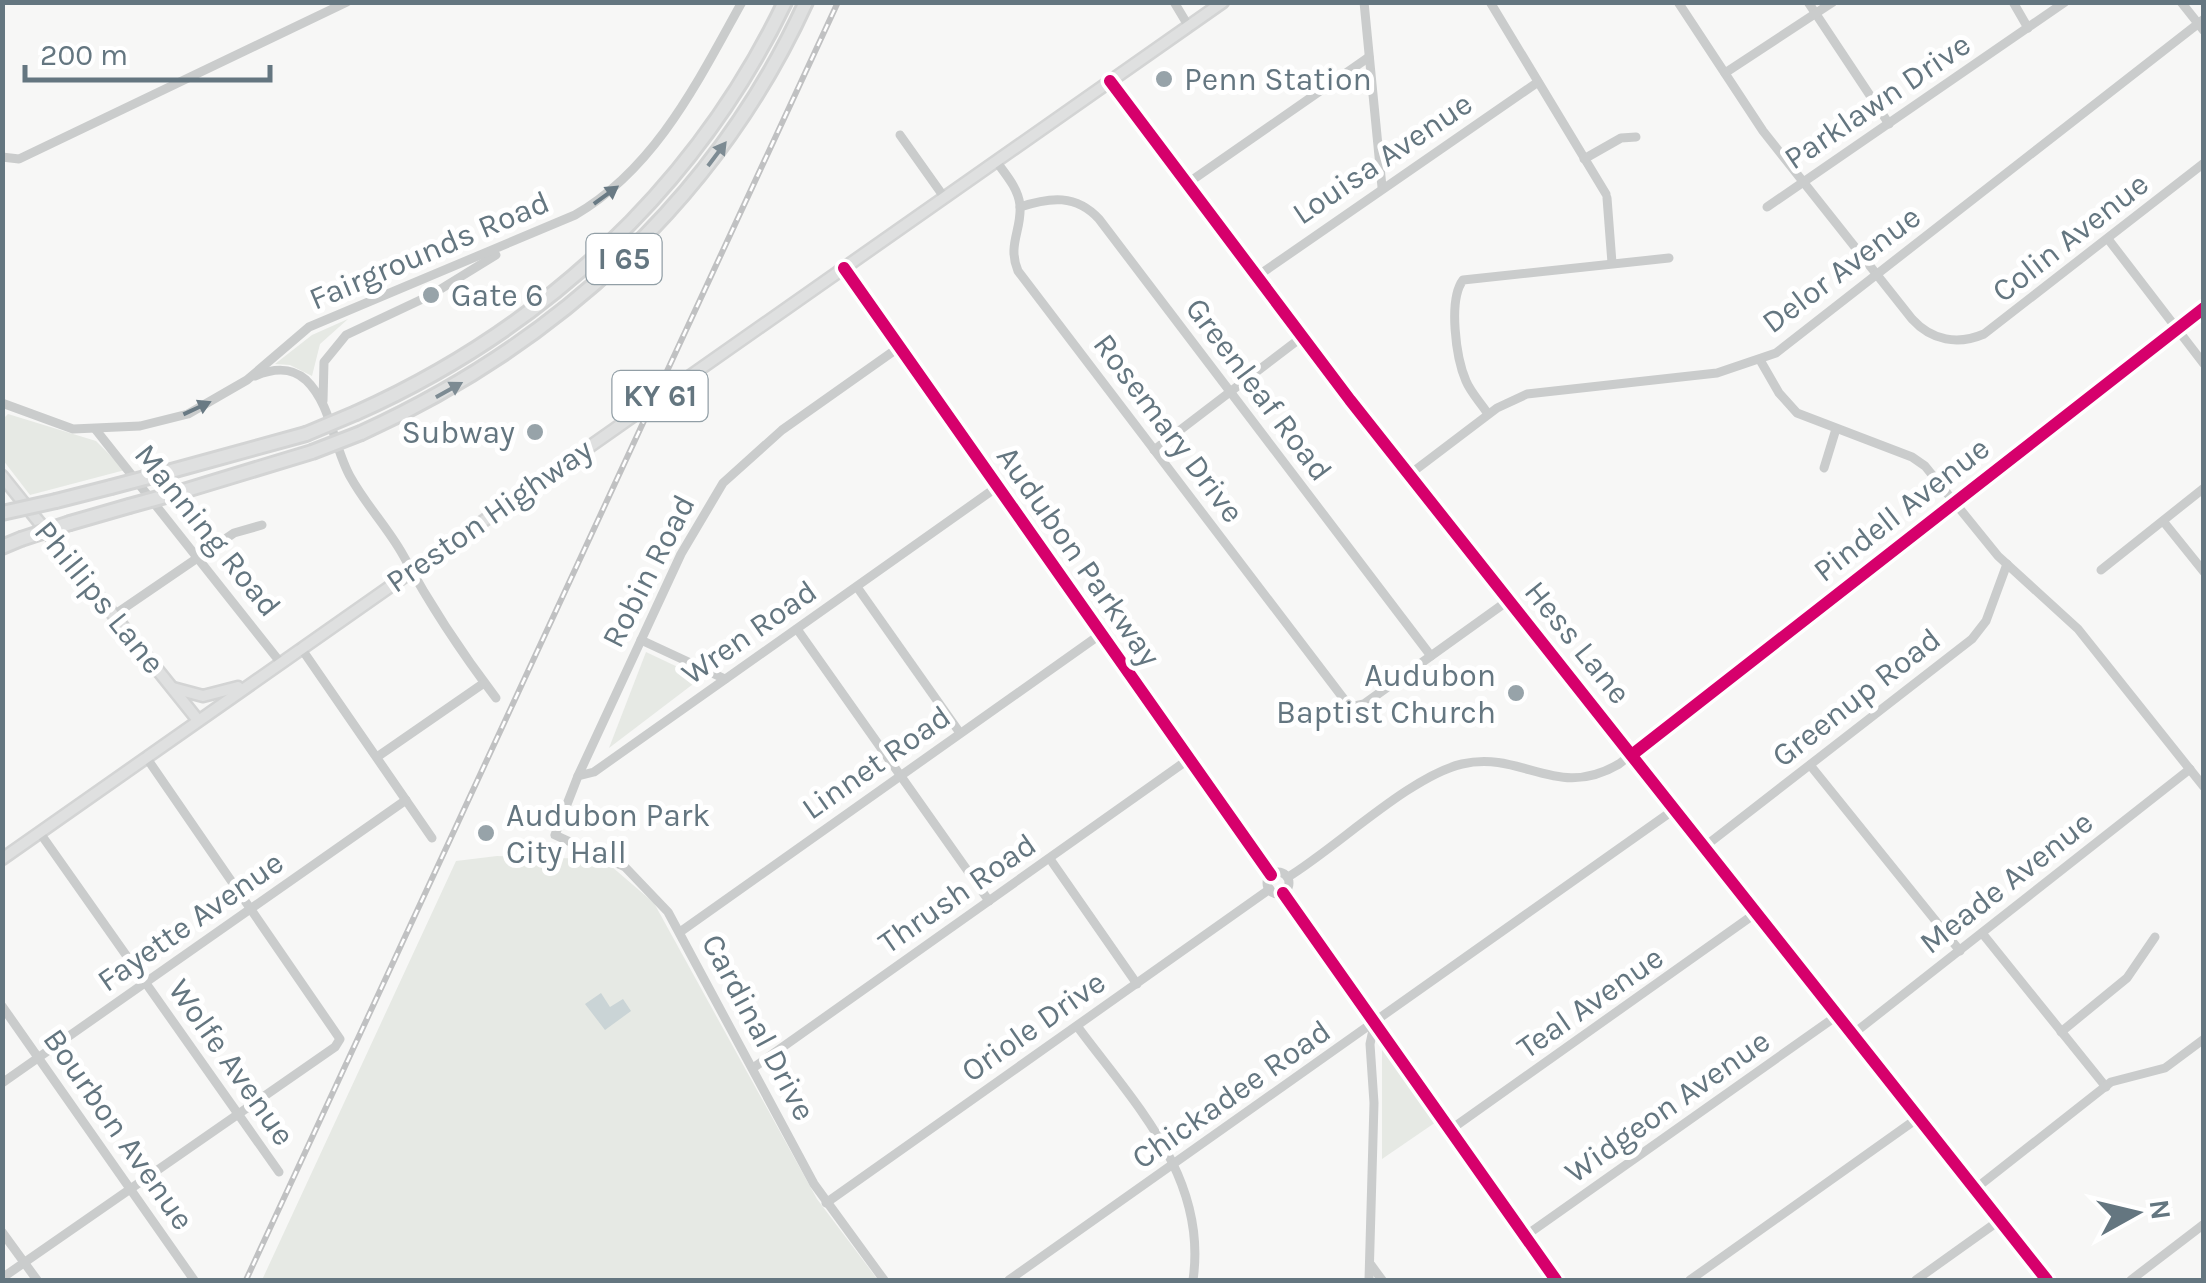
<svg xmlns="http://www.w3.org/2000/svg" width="2206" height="1283" viewBox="0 0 2206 1283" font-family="Karla,sans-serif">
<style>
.green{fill:#e6e9e4}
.water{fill:#cad4d6}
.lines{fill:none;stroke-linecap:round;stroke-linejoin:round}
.major-casing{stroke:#d3d4d4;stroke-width:15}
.highway-casing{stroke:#d3d4d4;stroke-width:18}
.minor{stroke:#cacccc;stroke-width:9}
.major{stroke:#dfe0e0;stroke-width:10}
.highway{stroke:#dfe0e0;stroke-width:12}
.rail-casing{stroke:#c0c1c2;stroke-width:6}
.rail{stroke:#fff;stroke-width:2.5;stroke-dasharray:8;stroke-linecap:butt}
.highway-bridge-casing{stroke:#d3d4d4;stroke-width:18;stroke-linecap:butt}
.highway-bridge{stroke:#dfe0e0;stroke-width:12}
.cycleway-casing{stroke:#fff;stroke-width:19}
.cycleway{stroke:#d6006c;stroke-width:12}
.oneway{fill:#7d8b93}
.oneway2{fill:#697a84}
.poi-dot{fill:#97a3a9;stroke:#fff;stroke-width:4}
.labels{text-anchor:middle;stroke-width:10;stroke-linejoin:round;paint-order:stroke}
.shield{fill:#fff;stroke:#929fa6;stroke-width:2.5}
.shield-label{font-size:30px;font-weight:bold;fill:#647680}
.poi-label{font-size:32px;fill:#647680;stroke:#fff;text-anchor:start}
.street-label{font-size:32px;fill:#647680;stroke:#fff}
</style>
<rect width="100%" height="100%" fill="#f7f7f6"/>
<g class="green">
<path d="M348 319 320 344 312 376 290 365 275 364 312 335Z"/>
<path d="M8 414 96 441 125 470 30 495 3 460V419Z"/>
<path d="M646 652 701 678 609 748Z"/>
<path d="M497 856 590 859 611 866 654 903 817 1199 878 1280H262L456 861Z"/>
<path d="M1382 1045 1436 1122 1382 1159Z"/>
</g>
<path class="water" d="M601 993 610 1007 623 999 631 1011 605 1030 585 1004Z"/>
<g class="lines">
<defs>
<g id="major">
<path d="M2 476 197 719"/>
<path d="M173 688 203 696 238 687"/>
<path d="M2 859 1223 2"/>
</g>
<g id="highway">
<path d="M356 413C542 330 696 188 785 2"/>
<path d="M361 433C556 344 716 199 806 2"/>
<path d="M164 473 306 434"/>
<path d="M180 492 312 452"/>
<path d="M56 501 111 487"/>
<path d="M70 523 129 506"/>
<path d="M2 547 21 539"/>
</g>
</defs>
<use href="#major" class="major-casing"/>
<use href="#highway" class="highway-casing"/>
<g class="minor">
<path d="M1174 2 1189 27"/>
<path d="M1364 2 1382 187"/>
<path d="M1490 2 1606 194"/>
<path d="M1678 2 1763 131 1912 319C1932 341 1958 345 1984 334L2204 163"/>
<path d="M1808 2 1889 124"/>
<path d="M2013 2 2028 28"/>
<path d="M2181 2 2204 31"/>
<path d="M1725 73 1833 2"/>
<path d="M1110 81 1350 400 2047 1280"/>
<path d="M900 135 944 197"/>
<path d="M2 157 19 159 347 2"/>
<path d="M1584 159 1621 138 1636 137"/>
<path d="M996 161C1006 175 1018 188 1020 205 1022 230 1007 245 1018 271L1350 707 1364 704 1509 600"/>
<path d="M1185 185 1369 57"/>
<path d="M1607 198 1612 263"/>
<path d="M1020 207C1050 197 1076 194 1099 219L1431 656"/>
<path d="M1767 207 2065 2"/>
<path d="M2108 239 2204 364"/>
<path d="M844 268 1271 875"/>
<path d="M1256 277 1538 82"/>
<path d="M1760 360 1779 393 1797 413 1912 457 1925 466 1998 556 2078 629 2204 787"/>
<path d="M255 376C272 369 290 366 306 380 332 405 333 447 351 478 366 505 388 528 403 555 430 605 461 652 496 698"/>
<path d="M323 401 324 362 346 335 431 295 496 255"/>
<path d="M2 403 73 429 140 426 188 414 247 380 309 327 575 215C656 168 698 81 742 2"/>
<path d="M1488 414C1481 403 1471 393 1466 381 1456 358 1448 300 1463 280L1669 258"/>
<path d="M96 430 280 662"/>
<path d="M1154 450 1302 337"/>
<path d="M1824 468 1836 429"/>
<path d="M1410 474 1497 408 1527 394 1717 373 1776 353 2204 19"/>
<path d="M2163 521 2204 572"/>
<path d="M2101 570 2204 488"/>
<path d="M857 587 960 733"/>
<path d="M114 615 234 533 262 525"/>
<path d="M797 629 989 901"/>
<path d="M641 640 725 679"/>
<path d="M301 648 432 838"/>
<path d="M377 757 484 683"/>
<path d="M1810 765 1960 951"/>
<path d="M578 776 681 554 723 483 782 430 898 348"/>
<path d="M40 833 279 1172"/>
<path d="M1704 847 1972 639 1986 621 2007 564"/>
<path d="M1050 859 1137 984"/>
<circle cx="1278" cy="883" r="11"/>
<path d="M1288 877C1336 848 1410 776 1462 764 1523 750 1556 801 1619 764L2204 308"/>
<path d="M1283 893 1556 1280"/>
<path d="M680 932 1101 634"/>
<path d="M1982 933 2106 1087"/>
<path d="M2 1006 194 1280"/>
<path d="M1077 1026C1134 1103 1208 1177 1193 1280"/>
<path d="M2061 1032 2127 978 2155 937"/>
<path d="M1853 1034 2190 769"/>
<path d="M753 1068 1189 759"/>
<path d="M2 1083 406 800"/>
<path d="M1450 1130 1756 913"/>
<path d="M1975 1189 2111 1082 2165 1068 2204 1039"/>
<path d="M826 1203 1270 889"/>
<path d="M2 1232 37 1280"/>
<path d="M1525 1236 1838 1015"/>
<path d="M1371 1265 1382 1280"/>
<path d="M2 1278 335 1047 340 1039 146 757"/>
<path d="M884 1280 814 1184 668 912 625 867 555 835 578 776 594 772 997 487"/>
<path d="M1009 1280 1675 809"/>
<path d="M1369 1280 1374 1103 1370 1044 1374 1025"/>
<path d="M1690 1280 1918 1118"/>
<path d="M1916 1280 2000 1220"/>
<path d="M2131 1280 2204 1224"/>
</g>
<use href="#major" class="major"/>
<use href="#highway" class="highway"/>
<defs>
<path id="rail" d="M246 1280 838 2"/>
</defs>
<use href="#rail" class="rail-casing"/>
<use href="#rail" class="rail"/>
<defs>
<g id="highway-bridge">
<path d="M306 434 356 413"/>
<path d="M312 452 361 433"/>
<path d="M111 487 164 473"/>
<path d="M129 506 180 492"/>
<path d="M2 513 56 501"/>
<path d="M21 539 70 523"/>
</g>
</defs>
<use href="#highway-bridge" class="highway-bridge-casing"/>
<use href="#highway-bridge" class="highway-bridge"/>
<defs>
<g id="cycleway">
<path d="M1110 81 1350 400 2047 1280"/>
<path d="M844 268 1271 875"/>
<path d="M1633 754 2204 308"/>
<path d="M1283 893 1556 1280"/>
</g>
</defs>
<use href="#cycleway" class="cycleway-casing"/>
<use href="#cycleway" class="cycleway"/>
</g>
<defs><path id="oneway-solid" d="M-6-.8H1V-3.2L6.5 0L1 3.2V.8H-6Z" transform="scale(2.5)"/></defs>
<g class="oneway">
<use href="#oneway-solid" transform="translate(717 154) rotate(-53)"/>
<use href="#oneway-solid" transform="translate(449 390) rotate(-29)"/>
</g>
<g class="oneway2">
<use href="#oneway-solid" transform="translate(606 195) rotate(-36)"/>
<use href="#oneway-solid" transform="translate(197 408) rotate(-25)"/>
</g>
<g class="poi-dot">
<circle cx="1164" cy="79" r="10"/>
<circle cx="431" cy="295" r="10"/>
<circle cx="535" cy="432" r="10"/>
<circle cx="1516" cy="693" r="10"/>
<circle cx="486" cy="833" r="10"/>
</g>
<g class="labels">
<g class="shield">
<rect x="586.5" y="234" width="75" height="50" rx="8"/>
<rect x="612.5" y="371" width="95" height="50" rx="8"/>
</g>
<g class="shield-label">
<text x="624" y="269">I 65</text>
<text x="660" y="406">KY 61</text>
</g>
<g class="poi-label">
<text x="1184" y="90">Penn Station</text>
<text x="451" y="306">Gate 6</text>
<text x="515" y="443" text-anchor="end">Subway</text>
<text x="1496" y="686" text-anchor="end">Audubon<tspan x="1496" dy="37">Baptist Church</tspan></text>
<text x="506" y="826">Audubon Park<tspan x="506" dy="37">City Hall</tspan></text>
</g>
<g class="street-label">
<text transform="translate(1877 101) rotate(-34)" y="11">Parklawn Drive</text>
<text transform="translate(1382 158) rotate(-34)" y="11">Louisa Avenue</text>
<text transform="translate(2070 237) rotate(-38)" y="11">Colin Avenue</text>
<text transform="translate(429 250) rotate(-23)" y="11">Fairgrounds Road</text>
<text transform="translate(1841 269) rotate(-37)" y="11">Delor Avenue</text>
<text transform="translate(1259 389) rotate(53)" y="11">Greenleaf Road</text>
<text transform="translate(1169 428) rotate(53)" y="11">Rosemary Drive</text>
<text transform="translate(1901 509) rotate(-38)" y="11">Pindell Avenue</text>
<text transform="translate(489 515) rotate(-35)" y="11">Preston Highway</text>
<text transform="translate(208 530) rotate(51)" y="11">Manning Road</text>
<text transform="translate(1079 556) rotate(55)" y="11">Audubon Parkway</text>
<text transform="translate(648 571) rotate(-63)" y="11">Robin Road</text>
<text transform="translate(100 597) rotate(51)" y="11">Phillips Lane</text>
<text transform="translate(749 632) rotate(-35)" y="11">Wren Road</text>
<text transform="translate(1578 642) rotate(51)" y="11">Hess Lane</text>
<text transform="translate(1856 697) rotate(-38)" y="11">Greenup Road</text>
<text transform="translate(876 762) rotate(-35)" y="11">Linnet Road</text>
<text transform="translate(2006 882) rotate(-38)" y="11">Meade Avenue</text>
<text transform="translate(957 893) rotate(-35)" y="11">Thrush Road</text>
<text transform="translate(190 921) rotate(-35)" y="11">Fayette Avenue</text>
<text transform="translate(1590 1002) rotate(-35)" y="11">Teal Avenue</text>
<text transform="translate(1033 1026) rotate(-35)" y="11">Oriole Drive</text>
<text transform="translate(759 1027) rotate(62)" y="11">Cardinal Drive</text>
<text transform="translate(232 1062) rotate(55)" y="11">Wolfe Avenue</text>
<text transform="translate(1231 1094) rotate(-35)" y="11">Chickadee Road</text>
<text transform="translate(1667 1106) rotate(-35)" y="11">Widgeon Avenue</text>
<text transform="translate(119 1129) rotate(55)" y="11">Bourbon Avenue</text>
</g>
</g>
<rect width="2206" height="1283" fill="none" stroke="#647680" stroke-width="10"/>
<g transform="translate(2136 1213) rotate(82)" stroke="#ffffff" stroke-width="8" paint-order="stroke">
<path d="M0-8L18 38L0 25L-18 38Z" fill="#647680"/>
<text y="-15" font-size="28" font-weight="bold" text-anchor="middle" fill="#647680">N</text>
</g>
<path d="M25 65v15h245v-15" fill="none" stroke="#647680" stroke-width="5"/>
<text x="40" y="65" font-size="30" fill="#647680" stroke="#ffffff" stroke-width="8" paint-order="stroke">200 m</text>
</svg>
